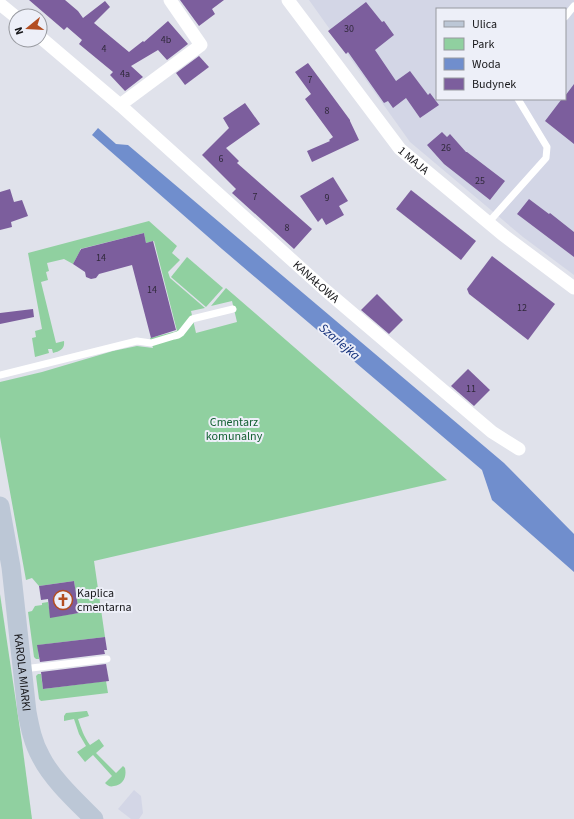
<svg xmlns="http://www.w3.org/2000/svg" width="574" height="819" viewBox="0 0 574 819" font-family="'Source Sans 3',sans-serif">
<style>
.built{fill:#d3d6e6;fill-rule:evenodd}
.green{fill:#90d0a0}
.water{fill:#708ecd}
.building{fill:#7c5e9d}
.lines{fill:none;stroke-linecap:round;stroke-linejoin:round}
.lane{stroke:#fff;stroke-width:7}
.street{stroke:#fff;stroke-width:13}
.secondary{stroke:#bcc7d6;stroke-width:19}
.labels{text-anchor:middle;stroke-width:4;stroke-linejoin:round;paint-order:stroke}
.number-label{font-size:10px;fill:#30293b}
.street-label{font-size:12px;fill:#17171a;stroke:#edeff8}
.park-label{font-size:12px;fill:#136032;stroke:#edeff8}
.poi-label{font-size:12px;fill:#17171a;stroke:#edeff8;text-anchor:start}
.water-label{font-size:13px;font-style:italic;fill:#14307b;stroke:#edeff8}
</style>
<rect width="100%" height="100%" fill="#e0e2eb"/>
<g class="built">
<path d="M309 0H574V275L523 237 410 142ZM437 9H565V99H437Z"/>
<path d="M134 790 141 796 143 813 139 819H131L118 809Z"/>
</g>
<g class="green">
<path d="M149 221 177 246 172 253 180 260 168 272 170 278 205 308 191 311 196 333 237 322 232 301 211 306 226 288 447 480 94 561 105 637 38 645 39 659H36L34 657 28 612 32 611 35 606 42 605V603L48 602 51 617 79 613 74 581 39 586 32 578 26 580 0 437V382L42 372 113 351 137 346 153 348 150 338 177 331 154 241 146 243 144 233 80 249V251L73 264 64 259 47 263 49 271 46 272 48 280 41 282 56 343 64 341C65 349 60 351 53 353L52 349H48L49 353 35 357 32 338 36 337 35 331 42 329 28 253Z"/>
<path d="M187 257 223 288 206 307 171 277Z"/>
<path d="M0 594 22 743 32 819H0Z"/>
<path d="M38 674H41L43 689 106 681 108 693 41 701 39 699 36 676Z"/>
<path d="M86 711H87L89 716 78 719C81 728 84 737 90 745L99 739 104 746 96 753 116 773 123 766 125 768C127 777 123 785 114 786 110 787 108 786 105 783L112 776 93 755 85 762 77 752 86 746 79 734 74 719 64 721V716L66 713Z"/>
</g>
<path class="water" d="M98 128 116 144 128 145 504 463 574 534V572L492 500 482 470 222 249 109 150 92 135Z"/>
<g class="building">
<path d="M29 0H65L78 11 83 18 105 1 110 7 94 23 129 52 143 41 144 42 168 21 188 44 167 60 158 50 131 66 143 77 125 91 110 75 113 72 79 44 82 40 67 27 64 30Z"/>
<path d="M180 0H224L212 9 215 14 199 26Z"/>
<path d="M366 2 382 22 384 21 394 35 375 50 396 81 410 71 428 95 430 93 439 105 420 118 406 98 393 108 388 101 384 103 348 52 346 54 328 31Z"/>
<path d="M199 56 209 67 185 85 176 73Z"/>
<path d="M308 63 350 120V121L359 140 312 162 307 151 330 141 329 140 333 137 305 99 311 94 295 72Z"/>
<path d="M574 84V144L545 121 561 100 562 99H565V96Z"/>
<path d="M245 103 260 124 226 148 239 161 237 163 312 229 294 249 232 193 236 189 202 155 229 128 223 118Z"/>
<path d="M442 132 447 137 450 134 466 152H467L505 181 490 200 444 164 427 145Z"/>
<path d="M333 177 348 201 339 206 344 215 326 225 322 218 318 222 300 196Z"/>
<path d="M10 189 14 202 22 200 28 216 11 222 12 227 0 230V192Z"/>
<path d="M411 190 476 241 461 260 396 209Z"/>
<path d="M529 199 549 214 550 213 574 232V257L517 214Z"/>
<path d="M144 233 146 243 153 241 176 330 151 338 132 265 99 274 96 278 91 279 86 277 85 272 73 264 81 249Z"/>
<path d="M492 256 555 304 528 340 469 294 467 289Z"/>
<path d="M377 294 403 320 389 334 361 310Z"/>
<path d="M33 309 34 317 0 324V313Z"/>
<path d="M468 369 490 390 474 406 451 386Z"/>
<path d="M74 581 79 613 50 618 48 599 41 600 39 586Z"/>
<path d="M105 637 107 650H104L105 654 40 662 37 645Z"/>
<path d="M106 664 109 681 43 689 41 672Z"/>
</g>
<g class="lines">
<g class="lane">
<path d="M565 17 574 6"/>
<path d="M488 223 546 158 547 147 518 99"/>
<path d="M0 375 137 341 151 343 174 336 178 335 181 333 192 319 233 309"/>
<path d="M23 669 107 659"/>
</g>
<g class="street">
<path id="s1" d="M288 0 400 149 502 234 574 288"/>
<path d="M0 4 16 17"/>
<path id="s2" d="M40 37 120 105 324 289 492 432 519 449"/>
<path d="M120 105 201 45 170 0"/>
</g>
<path class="secondary" id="s3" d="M0 506 11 567 27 712C30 728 33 743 41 757 52 779 76 801 94 819"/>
</g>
<defs>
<symbol id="church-ring" viewBox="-11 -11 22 22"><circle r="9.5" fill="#edeff8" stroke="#b34d21" stroke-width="1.5"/><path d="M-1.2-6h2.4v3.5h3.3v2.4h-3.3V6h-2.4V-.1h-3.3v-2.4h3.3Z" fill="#b34d21"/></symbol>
</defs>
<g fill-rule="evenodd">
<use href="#church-ring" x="52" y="589" width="22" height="22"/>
</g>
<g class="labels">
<g class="number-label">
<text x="349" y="32">30</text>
<text x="166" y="43">4b</text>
<text x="104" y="52">4</text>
<text x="125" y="77">4a</text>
<text x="310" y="83">7</text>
<text x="327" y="114">8</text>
<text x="446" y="151">26</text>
<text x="221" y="162">6</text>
<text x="480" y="184">25</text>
<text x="255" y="200">7</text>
<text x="327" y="201">9</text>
<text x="287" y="231">8</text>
<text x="101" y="261">14</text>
<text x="152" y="293">14</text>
<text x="522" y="311">12</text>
<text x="471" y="392">11</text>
</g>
<g class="street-label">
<text dy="4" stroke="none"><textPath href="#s1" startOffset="204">1 MAJA</textPath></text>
<text dy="4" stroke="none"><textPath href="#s2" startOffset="369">KANAŁOWA</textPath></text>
<text dy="4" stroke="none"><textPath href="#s3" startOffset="168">KAROLA MIARKI</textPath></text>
</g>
<g class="park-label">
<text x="234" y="426">Cmentarz<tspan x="234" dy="14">komunalny</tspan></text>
</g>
<g class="poi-label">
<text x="77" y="597">Kaplica<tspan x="77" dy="14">cmentarna</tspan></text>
</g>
<g class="water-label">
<text transform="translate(340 341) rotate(40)" y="5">Szarlejka</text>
</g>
</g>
<rect x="436" y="8" width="130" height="92" fill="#edeff8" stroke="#97999f"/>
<rect x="444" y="21" width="20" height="6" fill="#bcc7d6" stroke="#97999f"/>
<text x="472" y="28" font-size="12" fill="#17171a">Ulica</text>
<rect x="444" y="38" width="20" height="12" fill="#90d0a0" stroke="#97999f"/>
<text x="472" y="48" font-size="12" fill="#17171a">Park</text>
<rect x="444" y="58" width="20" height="12" fill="#708ecd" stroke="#97999f"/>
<text x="472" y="68" font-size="12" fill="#17171a">Woda</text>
<rect x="444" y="78" width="20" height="12" fill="#7c5e9d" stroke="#97999f"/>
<text x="472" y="88" font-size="12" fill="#17171a">Budynek</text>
<g transform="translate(28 28) rotate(252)"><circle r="19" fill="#edeff8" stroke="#97999f"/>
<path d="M0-3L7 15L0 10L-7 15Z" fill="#b34d21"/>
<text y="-6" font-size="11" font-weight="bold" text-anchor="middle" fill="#17171a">N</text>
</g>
</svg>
